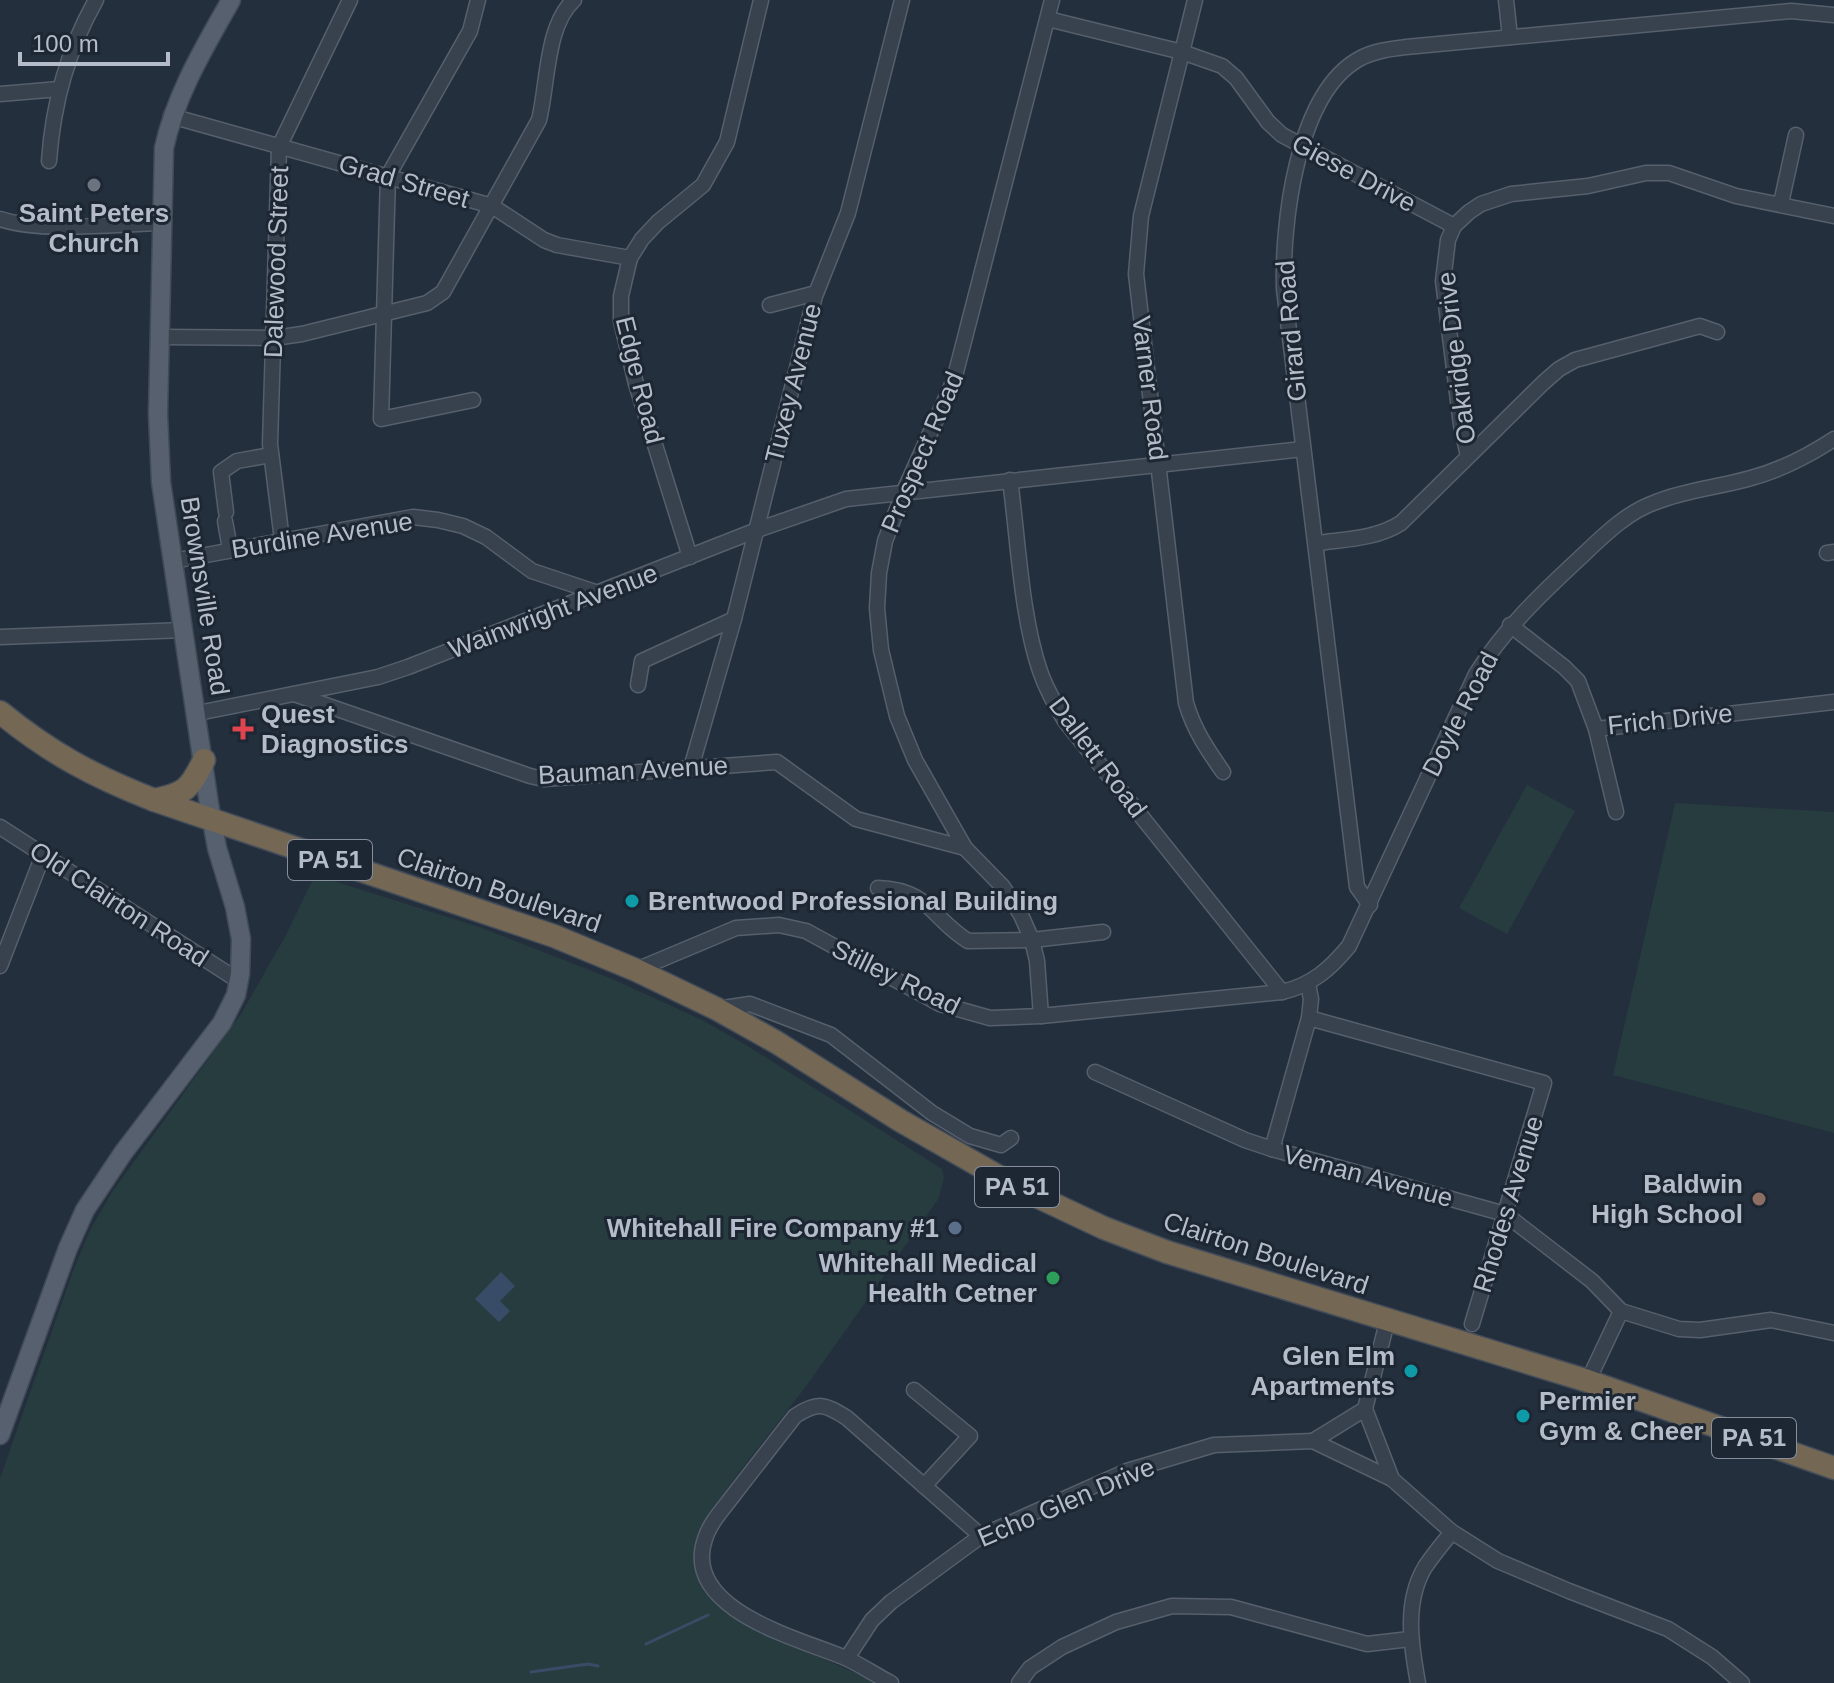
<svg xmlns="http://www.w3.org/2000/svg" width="1834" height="1683" viewBox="0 0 1834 1683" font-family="Arial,sans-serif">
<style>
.green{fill:#263c3f}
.water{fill:#394c67}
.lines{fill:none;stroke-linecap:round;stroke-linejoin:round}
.stream{stroke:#394c67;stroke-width:3}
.minor-casing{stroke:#565f6c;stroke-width:17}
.major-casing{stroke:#414a57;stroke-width:21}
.highway-casing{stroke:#434c59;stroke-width:25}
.minor{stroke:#38414e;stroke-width:14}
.major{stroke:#56606e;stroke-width:18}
.highway{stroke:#746855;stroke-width:22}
.worship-dot{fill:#6b7280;stroke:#1d2633;stroke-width:3}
.health-dot{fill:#e0444e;stroke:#1d2633;stroke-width:3}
.culture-dot{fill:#0f9aa8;stroke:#1d2633;stroke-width:3}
.education-dot{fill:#8d6e63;stroke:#1d2633;stroke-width:3}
.service-dot{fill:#5c6f8a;stroke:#1d2633;stroke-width:3}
.leisure-dot{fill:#2e9e5b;stroke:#1d2633;stroke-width:3}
.labels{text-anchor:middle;stroke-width:6;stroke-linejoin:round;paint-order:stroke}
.shield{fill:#1d2633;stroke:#878f9c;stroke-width:2}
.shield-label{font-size:24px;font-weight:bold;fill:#b4bcc9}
.street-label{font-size:26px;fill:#b4bcc9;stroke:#1d2633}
.poi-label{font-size:26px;font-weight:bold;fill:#b4bcc9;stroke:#1d2633;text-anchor:end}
</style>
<rect width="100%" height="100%" fill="#242f3e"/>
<g class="green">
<path d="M1527 785 1575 811 1507 934 1459 908Z"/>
<path d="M1675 803 1834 812V1133L1613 1075Z"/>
<path d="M315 875 482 928 610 978 702 1020 746 1045 942 1169 944 1178 939 1198 807 1385 734 1479 709 1516 703 1585 716 1603 745 1625 879 1683H0V1478L72 1274 89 1232 112 1192 241 1014 285 937Z"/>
</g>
<path class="water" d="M501 1272 515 1286 500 1301 510 1311 499 1322 475 1299Z"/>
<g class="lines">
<g class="stream">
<path d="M646 1644 708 1615"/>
<path d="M531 1672 588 1664 598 1666"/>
</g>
<defs>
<g id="minor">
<path d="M1195 0 1141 216 1136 274 1186 703C1194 730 1207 749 1223 772"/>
<path d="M1506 0 1510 37"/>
<path d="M1048 19 1182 52 1222 66 1236 78 1268 122 1282 135 1454 226"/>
<path d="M0 94 59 89"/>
<path d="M171 116 492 206 544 240 557 245 630 258"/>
<path d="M49 161C53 103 67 51 96 0"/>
<path d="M1781 203 1796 135"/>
<path d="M0 219C43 233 116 224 162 223"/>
<path d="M770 305 816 293"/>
<path d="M159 337 274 338 302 334 427 303 443 292 539 120C548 83 546 25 574 0"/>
<path d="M473 400 381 419 388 176 470 31 478 0"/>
<path d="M1468 456 1461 425 1443 281 1448 240 1454 226 1469 212 1481 204 1511 194 1588 186 1646 173H1669L1736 196 1834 216"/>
<path d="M1010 480C1018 538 1021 616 1040 671 1046 689 1055 704 1065 721L1282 992"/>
<path d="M226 512 221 472 237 461 271 455"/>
<path d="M225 521 230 549"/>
<path d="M282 540 270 444 279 147 350 0"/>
<path d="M1317 543C1346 539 1376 539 1401 523L1543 383 1559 369 1575 360 1700 326 1717 332"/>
<path d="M1827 553 1834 552"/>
<path d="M690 557 636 384 621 321V296L630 258 642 239 658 222 703 185 727 142 761 0"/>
<path d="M173 561 413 517 438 520 463 526 486 537 532 571 598 593"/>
<path d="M1510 625 1564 667 1578 681 1596 729 1834 702"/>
<path d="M0 637 184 630"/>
<path d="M638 685 642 661 734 619"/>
<path d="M294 694 530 776 544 779 777 762 856 819 965 848"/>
<path d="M198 713 378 677 408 667 757 530 846 499 1303 449"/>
<path d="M1596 729 1616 812"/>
<path d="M691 768 734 619 815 296 848 213 902 0"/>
<path d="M0 827 239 981"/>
<path d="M878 888C930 890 931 918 968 941L1032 940 1103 932"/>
<path d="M1370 905 1357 887 1284 289C1282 225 1296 94 1359 59 1373 51 1390 49 1406 47L1791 11 1834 15"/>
<path d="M0 966 43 855"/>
<path d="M636 970 736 928 779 925 806 931 940 1004 990 1018 1041 1016 1282 992C1312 985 1330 969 1349 946L1476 674C1505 628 1542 593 1582 556 1604 535 1627 512 1656 502 1686 490 1720 487 1751 478 1781 470 1808 456 1834 439"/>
<path d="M717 1009 750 1004 831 1035 932 1113 970 1136 1001 1145 1011 1138"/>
<path d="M1041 1016 1037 961 1032 940 1021 915 1003 887 965 848 915 760 897 716 881 650 877 608 879 573 885 541 904 491 954 380 1052 0"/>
<path d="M1309 1018 1544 1083 1472 1324"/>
<path d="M1095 1072 1245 1140 1272 1149 1505 1214 1592 1281 1621 1311"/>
<path d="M1272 1149 1309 1018 1311 999 1308 984"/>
<path d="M1621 1311 1679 1329 1700 1330 1771 1320 1834 1333"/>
<path d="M1588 1381 1621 1311"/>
<path d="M914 1390 970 1436 924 1486"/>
<path d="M1365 1409 1392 1479"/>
<path d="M1313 1441 1365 1409 1387 1322"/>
<path d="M847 1658 872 1620 891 1602 981 1536 1127 1471 1214 1445 1313 1441 1392 1479 1452 1532 1498 1561 1569 1591 1668 1629 1712 1657 1742 1683"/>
<path d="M891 1683C875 1675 860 1664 843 1657 797 1638 681 1609 705 1539 710 1522 725 1507 735 1493 755 1467 775 1442 795 1416 818 1401 825 1404 847 1418L981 1536"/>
<path d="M1019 1683 1030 1668 1062 1647 1116 1622 1172 1606 1231 1607 1367 1644 1410 1639"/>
<path d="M1418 1683C1411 1645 1404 1602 1425 1567 1433 1555 1443 1543 1452 1532"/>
</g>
<path id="major" d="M0 1435 68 1248 85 1210 123 1153 222 1023 236 995 240 974 241 939 235 907 217 848 209 804 161 482 158 414 164 148C176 94 204 48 231 0"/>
<g id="highway">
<path d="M0 712C50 753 93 776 154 800L554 936 636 970 717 1009 776 1042 901 1121 1015 1186 1104 1228 1167 1252 1588 1381 1834 1468"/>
<path d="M154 800C185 794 190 789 204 760"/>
</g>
</defs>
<use href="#minor" class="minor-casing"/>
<use href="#major" class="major-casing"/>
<use href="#highway" class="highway-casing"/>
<use href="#minor" class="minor"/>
<use href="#major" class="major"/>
<use href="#highway" class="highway"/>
</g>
<circle class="worship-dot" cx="94" cy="185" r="8"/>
<path class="health-dot" d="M239 717h8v8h8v8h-8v8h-8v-8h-8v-8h8z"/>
<g class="culture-dot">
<circle cx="632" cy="901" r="8"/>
<circle cx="1411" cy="1371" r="8"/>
<circle cx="1523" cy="1416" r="8"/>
</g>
<circle class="education-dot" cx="1759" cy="1199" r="8"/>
<circle class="service-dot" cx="955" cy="1228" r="8"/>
<circle class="leisure-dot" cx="1053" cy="1278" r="8"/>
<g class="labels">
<g class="shield">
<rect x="288" y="840" width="84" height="40" rx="6"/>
<rect x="975" y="1167" width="84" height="40" rx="6"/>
<rect x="1712" y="1418" width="84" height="40" rx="6"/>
</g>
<g class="shield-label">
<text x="330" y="868">PA 51</text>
<text x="1017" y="1195">PA 51</text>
<text x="1754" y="1446">PA 51</text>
</g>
<g class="street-label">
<text transform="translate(1354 173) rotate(28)" y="9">Giese Drive</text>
<text transform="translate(404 181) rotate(16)" y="9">Grad Street</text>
<text transform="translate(276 262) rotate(-88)" y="9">Dalewood Street</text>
<text transform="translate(1291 331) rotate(-95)" y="9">Girard Road</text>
<text transform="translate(1456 358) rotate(-97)" y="9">Oakridge Drive</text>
<text transform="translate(640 380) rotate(76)" y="9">Edge Road</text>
<text transform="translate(793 383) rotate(-76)" y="9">Tuxey Avenue</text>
<text transform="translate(1150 388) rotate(83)" y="9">Varner Road</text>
<text transform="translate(922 452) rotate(-67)" y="9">Prospect Road</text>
<text transform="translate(322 535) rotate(-9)" y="9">Burdine Avenue</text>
<text transform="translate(205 596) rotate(81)" y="9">Brownsville Road</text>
<text transform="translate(553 611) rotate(-21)" y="9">Wainwright Avenue</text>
<text transform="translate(1460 714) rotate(-63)" y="9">Doyle Road</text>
<text transform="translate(1670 719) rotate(-6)" y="9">Frich Drive</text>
<text transform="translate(1098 757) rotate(53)" y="9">Dallett Road</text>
<text transform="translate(633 770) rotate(-3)" y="9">Bauman Avenue</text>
<text transform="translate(499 890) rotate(19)" y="9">Clairton Boulevard</text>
<text transform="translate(119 904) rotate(33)" y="9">Old Clairton Road</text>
<text transform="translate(896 977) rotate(26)" y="9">Stilley Road</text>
<text transform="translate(1368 1176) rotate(15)" y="9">Veman Avenue</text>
<text transform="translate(1508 1204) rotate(-73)" y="9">Rhodes Avenue</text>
<text transform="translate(1266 1253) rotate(18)" y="9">Clairton Boulevard</text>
<text transform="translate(1066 1502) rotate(-23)" y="9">Echo Glen Drive</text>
</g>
<g class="poi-label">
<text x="94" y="222" text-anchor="middle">Saint Peters<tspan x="94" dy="30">Church</tspan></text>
<text x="261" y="723" text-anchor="start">Quest<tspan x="261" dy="30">Diagnostics</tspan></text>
<text x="648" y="910" text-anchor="start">Brentwood Professional Building</text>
<text x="1743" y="1193">Baldwin<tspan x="1743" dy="30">High School</tspan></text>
<text x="939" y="1237">Whitehall Fire Company #1</text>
<text x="1037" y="1272">Whitehall Medical<tspan x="1037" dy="30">Health Cetner</tspan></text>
<text x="1395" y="1365">Glen Elm<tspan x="1395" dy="30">Apartments</tspan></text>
<text x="1539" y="1410" text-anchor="start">Permier<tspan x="1539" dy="30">Gym &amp; Cheer</tspan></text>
</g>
</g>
<path d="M20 52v12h148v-12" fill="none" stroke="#b4bcc9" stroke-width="4"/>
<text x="32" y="52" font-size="24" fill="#b4bcc9" stroke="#1d2633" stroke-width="6" paint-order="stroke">100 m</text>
</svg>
